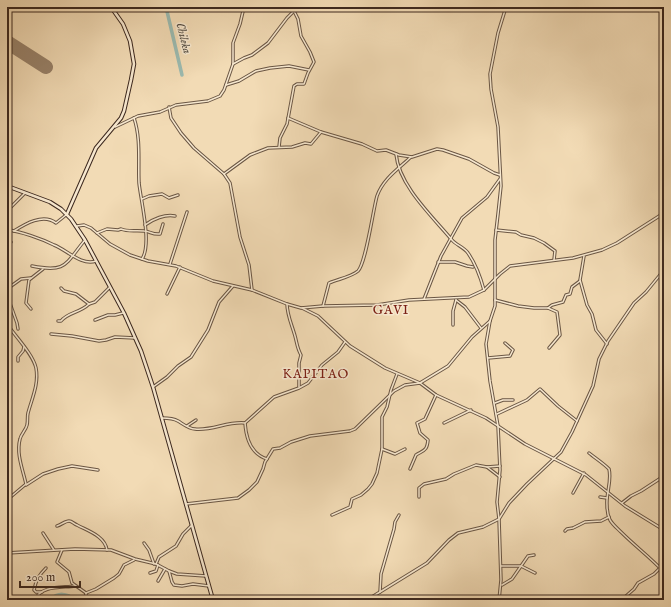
<svg xmlns="http://www.w3.org/2000/svg" width="671" height="607" viewBox="0 0 671 607" font-family="'IM FELL English',serif">
<style>
.lines{fill:none;stroke-linecap:round;stroke-linejoin:round}
.river{stroke:#9bbbb1;stroke-width:3.5}
.runway{stroke:#98826a;stroke-width:14}
.street-casing{stroke:#6a5644;stroke-width:3.5}
.secondary-casing{stroke:#3d291f;stroke-width:4.5}
.street{stroke:#f7e8cf;stroke-width:1.5}
.secondary{stroke:#f7e8cf;stroke-width:2.5}
.labels{text-anchor:middle;stroke-width:3;stroke-linejoin:round;paint-order:stroke}
.water-label{font-size:12px;font-style:italic;fill:#544e44;stroke:#f7e8cf}
.quarter-label{font-size:13px;letter-spacing:1px;fill:#7a1f14;stroke:#f7e8cf}
</style>
<rect width="100%" height="100%" fill="#f2dbb5"/>
<filter id="stains"><feTurbulence type="fractalNoise" baseFrequency=".005" numOctaves="4"/><feColorMatrix values="0 0 0 0 .2 0 0 0 0 .09 0 0 0 0 .02 0 0 0 .5 -.17"/></filter>
<radialGradient id="worn" r=".72"><stop offset=".6" stop-color="#630" stop-opacity="0"/><stop offset="1" stop-color="#630" stop-opacity=".3"/></radialGradient>
<g class="lines">
<g class="river">
<path d="M166 7 182 75"/>
<path d="M50 600C58 592 67 593 75 600"/>
</g>
<path class="runway" d="M7 42 46 67"/>
<defs>
<g id="street">
<path d="M233 64 244 58 252 55 268 43 287 18 298 7"/>
<path d="M226 85 239 81 256 71 270 68 289 66 309 70"/>
<path d="M169 107 171 118 181 133 194 148 224 174 230 183 240 237 249 265 252 290"/>
<path d="M134 118C141 139 138 161 139 183 141 202 152 244 142 259"/>
<path d="M288 118 321 132 362 144 377 151 386 150 399 155 412 157 437 149 443 150 469 159 494 173 500 175"/>
<path d="M115 127 138 116 160 112 176 105 208 101 220 96 224 90 233 64V43L240 24 244 7"/>
<path d="M279 147 280 138 287 124 294 86 297 84H304L308 73 314 62 310 52 301 36 298 19 294 11"/>
<path d="M396 154C399 186 433 217 452 240 456 245 464 247 468 253 475 263 481 279 484 290"/>
<path d="M224 174 250 155 268 148 292 147 305 143 311 144 321 132"/>
<path d="M142 199 149 196 162 194 169 198 178 195"/>
<path d="M7 211 25 193"/>
<path d="M145 225C153 219 165 214 175 216"/>
<path d="M77 226 84 225 91 228 110 244 130 255 148 261 176 266 213 281 252 290 287 304 301 308 323 306 377 305 409 300 469 297 484 290 500 274 510 266 573 258 602 250 617 243 664 213"/>
<path d="M7 230C20 231 42 239 54 245 67 250 81 266 96 261"/>
<path d="M496 230 516 232 521 235 534 238 544 243 555 251 554 260"/>
<path d="M14 231C25 224 43 213 56 223L66 215"/>
<path d="M97 233 107 229 118 230 121 229C128 232 136 230 144 231 150 231 152 235 160 234L163 224"/>
<path d="M7 245 11 242"/>
<path d="M584 256 580 280 587 305 592 314 596 330 607 344"/>
<path d="M438 262H455L467 266 473 267"/>
<path d="M170 264 187 212"/>
<path d="M32 266C67 273 65 264 85 240"/>
<path d="M61 288 64 291 76 294 89 304 95 302 110 287"/>
<path d="M7 289 21 279 31 278"/>
<path d="M167 294 180 267"/>
<path d="M7 295 17 323 18 329"/>
<path d="M424 299 441 256 462 218 487 197 500 179"/>
<path d="M456 300 465 307 481 328"/>
<path d="M495 300 518 306 534 308H548L552 305 563 302 566 295 570 294 572 287 580 281"/>
<path d="M287 304C287 315 292 325 295 336 297 343 297 348 301 355L299 363V387"/>
<path d="M323 306 329 283C338 279 351 277 358 271 366 263 373 210 377 196 383 179 398 169 411 157"/>
<path d="M302 308 318 316 350 346 385 368 420 383 436 395 486 418 525 444 586 475 625 506 664 530"/>
<path d="M548 308 557 312 560 335 549 348"/>
<path d="M31 309 26 303 29 280 43 269"/>
<path d="M95 320 108 315H115L123 313"/>
<path d="M58 321H61C68 312 80 313 89 304"/>
<path d="M7 324C15 336 33 354 36 368 39 384 32 398 28 413 27 417 28 421 27 425 26 430 21 434 20 439 16 454 23 470 26 484L7 500"/>
<path d="M453 325V311L456 300"/>
<path d="M51 334 72 336 99 341 106 340 115 337 135 338"/>
<path d="M488 358 510 356 513 350 505 343"/>
<path d="M18 361V357L23 351 24 347"/>
<path d="M153 387 167 377 178 366 191 357 208 330 219 302 233 286"/>
<path d="M495 403 503 400H513"/>
<path d="M497 414 527 400 540 389 558 406 577 421"/>
<path d="M162 418C168 418 173 418 178 421 183 424 189 429 195 429 212 431 228 421 245 423L274 397 299 388 308 383 322 365 338 352 345 342"/>
<path d="M245 423C246 438 251 454 267 459"/>
<path d="M444 423 471 410"/>
<path d="M187 426 196 420"/>
<path d="M382 449 395 454 405 449"/>
<path d="M589 453C595 458 603 463 609 469 612 481 606 493 607 505 607 510 608 516 610 520 613 525 617 528 621 532 635 546 650 557 664 572"/>
<path d="M487 467 500 477"/>
<path d="M410 469 416 455C424 450 427 451 428 440L420 433 417 423 425 419 436 395"/>
<path d="M26 485 43 474 58 469 72 466 98 470"/>
<path d="M573 493 584 473"/>
<path d="M419 497V488L424 484 446 479 454 474 476 465 487 467 500 466"/>
<path d="M600 497 607 498"/>
<path d="M622 503 631 496 641 491 664 476"/>
<path d="M186 504 238 498 249 490 257 482 263 469 265 462 273 449 280 448 291 442 310 436 350 431 355 429 394 391 405 385 420 383 448 366 472 337 490 321"/>
<path d="M332 515 350 507 352 499 361 495 368 489 372 484 377 473 382 449V417L387 407 391 390 397 374"/>
<path d="M57 526C61 525 65 521 69 521 72 521 74 524 77 525 88 531 105 536 107 550"/>
<path d="M565 531 567 529 573 528 585 522 601 521 609 517"/>
<path d="M43 533 54 550"/>
<path d="M144 543 149 550 154 564"/>
<path d="M62 550 57 562 69 572 72 583 86 593"/>
<path d="M7 553 75 549 111 550 135 559 156 564 169 571 177 574 206 576"/>
<path d="M156 564 159 557 176 546 183 534 192 525"/>
<path d="M501 566H521L535 573"/>
<path d="M169 571 172 582 174 585 182 586 193 584 209 586"/>
<path d="M150 573 156 571 158 565"/>
<path d="M158 581 165 569"/>
<path d="M502 585 512 579 528 556 534 555"/>
<path d="M42 592H36L34 590C36 580 39 575 46 568"/>
<path d="M380 592 381 574 394 529 395 522 399 515"/>
<path d="M86 593 96 589 114 578 119 574 124 565 134 560"/>
<path d="M35 600C41 585 62 588 75 586"/>
<path d="M86 600V593"/>
<path d="M154 600 156 599 164 600"/>
<path d="M367 600 427 563 449 540 458 533 483 527 499 519 509 503 527 484 561 452 572 432 593 386 599 359 608 341 634 303 646 292 664 270"/>
<path d="M499 600 501 580 499 519 497 502 500 470 498 426 490 381 486 344 490 321 495 306V240L498 214 501 186 498 127 491 89 490 74 498 33 506 7"/>
<path d="M624 600 626 596 634 589 638 583 654 574 660 568"/>
</g>
<g id="secondary">
<path d="M7 186 50 202 61 209 71 219 85 240 124 313 141 351 153 387 213 600"/>
<path d="M67 214 96 148 121 118 124 111 131 80 134 64 130 41 123 24 111 7"/>
</g>
</defs>
<use href="#street" class="street-casing"/>
<use href="#secondary" class="secondary-casing"/>
<use href="#street" class="street"/>
<use href="#secondary" class="secondary"/>
</g>
<g class="labels">
<g class="water-label">
<text transform="translate(184 38) rotate(76)" y="4">Chileka</text>
</g>
<g class="quarter-label">
<text x="391" y="314">GAVI</text>
<text x="316" y="378">KAPITAO</text>
</g>
</g>
<rect width="671" height="607" fill="none" stroke="#f2dbb5" stroke-width="24"/>
<rect x="8" y="8" width="655" height="591" fill="none" stroke="#3d291f" stroke-width="2"/>
<rect x="12" y="12" width="647" height="583" fill="none" stroke="#3d291f"/>
<path d="M20 581v6h60v-6" fill="none" stroke="#3d291f" stroke-width="2"/>
<text x="26" y="581" font-size="12" fill="#3d291f" stroke="#f7e8cf" stroke-width="3" paint-order="stroke">200 m</text>
<rect width="100%" height="100%" filter="url(#stains)"/>
<rect width="100%" height="100%" fill="url(#worn)"/>
</svg>
